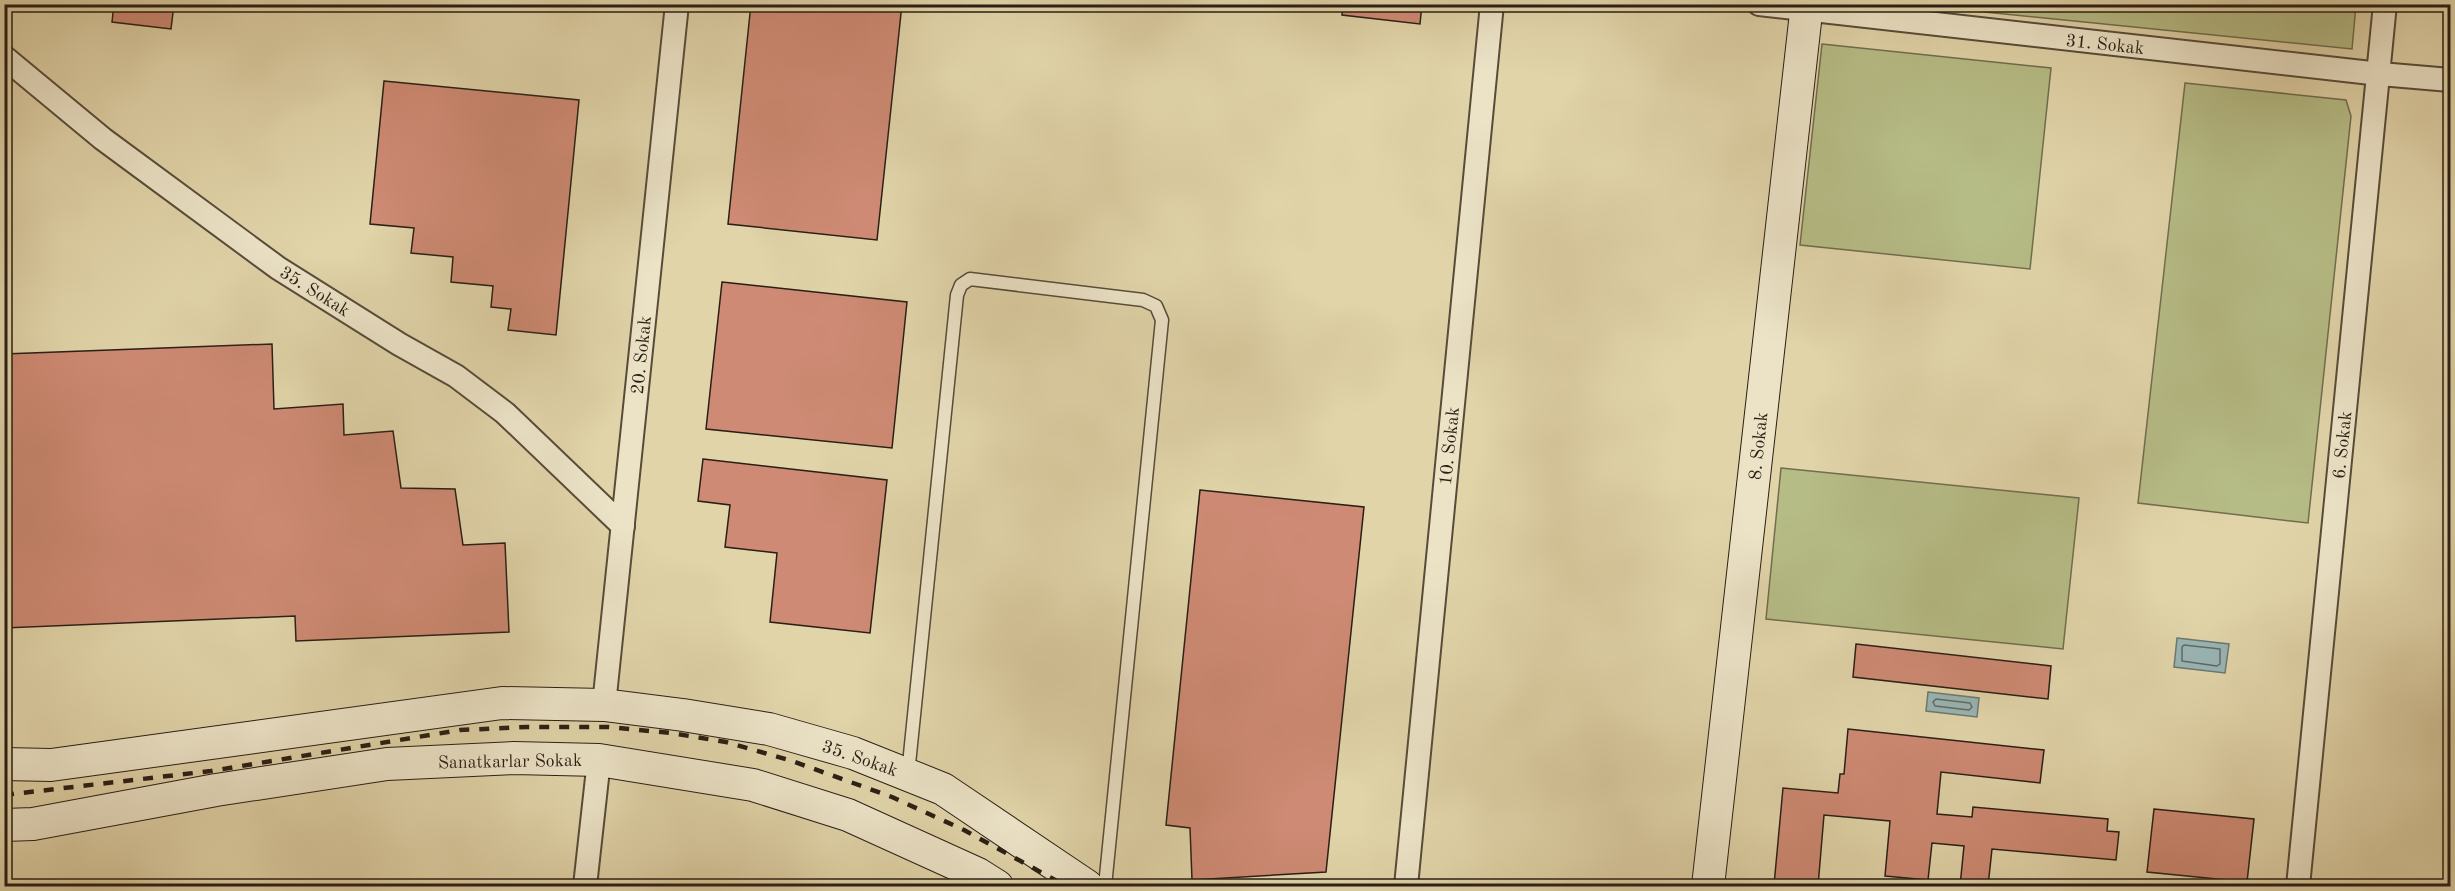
<svg xmlns="http://www.w3.org/2000/svg" width="2455" height="891" viewBox="0 0 2455 891" font-family="'Old Standard TT',serif">
<style>
.green{fill:#b6bc86;stroke:#706e4e;stroke-width:1.5}
.water{fill:#99b5b4;stroke:#6c7974;stroke-width:1.5}
.lines{fill:none;stroke-linecap:round;stroke-linejoin:round}
.shore{stroke:#616a64;stroke-width:1.5}
.building{fill:#ce8a74;stroke:#291f15;stroke-width:1.5}
.lane-casing{stroke:#574c3a;stroke-width:15}
.street-casing{stroke:#574c3a;stroke-width:26}
.secondary-casing{stroke:#291f15;stroke-width:34}
.lane{stroke:#ece3c7;stroke-width:12}
.street{stroke:#ece3c7;stroke-width:22}
.secondary{stroke:#ece3c7;stroke-width:32}
.rail{stroke:#291f15;stroke-width:4.5;stroke-dasharray:10 10;stroke-linecap:butt}
.labels{text-anchor:middle;stroke-width:4.5;stroke-linejoin:round;paint-order:stroke}
.street-label{font-size:18px;fill:#291f15;stroke:#ece3c7}
</style>
<rect width="100%" height="100%" fill="#e1d4a9"/>
<filter id="stains"><feTurbulence type="fractalNoise" baseFrequency=".00333" numOctaves="4"/><feColorMatrix values="0 0 0 0 .2 0 0 0 0 .09 0 0 0 0 .02 0 0 0 .5 -.17"/></filter>
<radialGradient id="worn" r=".72"><stop offset=".6" stop-color="#630" stop-opacity="0"/><stop offset="1" stop-color="#630" stop-opacity=".3"/></radialGradient>
<g class="green">
<path d="M1915 5 2356 4V5L2352 49Z"/>
<path d="M1822 44 2051 68 2030 269 1800 245Z"/>
<path d="M2185 83 2346 100 2351 116 2308 523 2138 503Z"/>
<path d="M1781 468 2079 498 2063 649 1766 619Z"/>
</g>
<g class="water">
<path d="M2177 638 2229 644 2225 673 2174 667Z"/>
<path d="M1928 692 1979 698 1977 717 1926 711Z"/>
</g>
<g class="lines">
<g class="shore">
<path d="M2184 645 2220 649V664L2217 666 2182 661V647Z"/>
<path d="M1936 699 1970 703 1972 707 1969 710 1935 706 1933 702Z"/>
</g>
</g>
<g class="building">
<path d="M114 4H174L171 29 112 22Z"/>
<path d="M751 4H902L877 240 728 224Z"/>
<path d="M1343 4H1422L1420 24 1342 15Z"/>
<path d="M384 81 579 100 556 335 508 330 511 309 491 307 493 286 451 282 453 257 411 253 414 228 370 224Z"/>
<path d="M722 282 907 302 892 448 706 429Z"/>
<path d="M272 344 274 409 343 404 344 435 393 431 401 488 455 489 463 545 505 543 509 632 296 641 295 616 4 628V354Z"/>
<path d="M703 459 887 480 870 633 770 622 777 553 725 547 730 505 698 501Z"/>
<path d="M1200 490 1364 507 1326 872 1192 880 1190 828 1166 825Z"/>
<path d="M1856 644 2051 666 2048 699 1853 677Z"/>
<path d="M1848 729 2044 750 2040 783 1941 772 1937 814 1972 817 1973 807 2108 819 2107 831 2119 832 2116 860 1992 849 1988 886H1960L1964 846 1932 843 1928 880 1885 876 1890 821 1824 815 1818 886 1774 885 1783 788 1838 793 1840 774H1844Z"/>
<path d="M2154 809 2254 819 2247 882 2147 872Z"/>
</g>
<g class="lines">
<defs>
<path id="lane" d="M908 774 957 295 961 285 970 279 1143 300 1156 306 1162 320 1105 886"/>
<g id="street">
<path d="M1759 4 2380 74 2450 80"/>
<path d="M4 57 103 139 278 268 399 344 456 376 505 413 623 526"/>
<path d="M604 705 677 4"/>
<path d="M585 886 599 760"/>
<path d="M1406 886 1492 4"/>
<path d="M2298 886 2385 4"/>
</g>
<g id="secondary">
<path d="M4 764 51 765 502 703 604 705 683 715 769 729 853 753 943 789 1087 886"/>
<path d="M4 825 33 824 216 790 387 764 514 758 599 760 753 785 848 815 978 874 997 886"/>
<path d="M1708 886 1807 4"/>
</g>
</defs>
<use href="#lane" class="lane-casing"/>
<use href="#street" class="street-casing"/>
<use href="#secondary" class="secondary-casing"/>
<use href="#lane" class="lane"/>
<use href="#street" class="street"/>
<use href="#secondary" class="secondary"/>
<path class="rail" d="M4 795 211 771 460 730 527 727H608L671 733 726 742 792 761 892 797 964 830 1066 886"/>
</g>
<g class="labels">
<g class="street-label">
<text transform="translate(2105 44) rotate(6)" y="6">31. Sokak</text>
<text transform="translate(315 291) rotate(32)" y="6">35. Sokak</text>
<text transform="translate(641 355) rotate(-84)" y="6">20. Sokak</text>
<text transform="translate(2342 445) rotate(-84)" y="6">6. Sokak</text>
<text transform="translate(1449 446) rotate(-84)" y="6">10. Sokak</text>
<text transform="translate(1758 446) rotate(-84)" y="6">8. Sokak</text>
<text transform="translate(860 758) rotate(19)" y="6">35. Sokak</text>
<text transform="translate(510 761) rotate(-1)" y="6">Sanatkarlar Sokak</text>
</g>
</g>
<rect width="2455" height="891" fill="none" stroke="#e1d4a9" stroke-width="24"/>
<rect x="6" y="6" width="2443" height="879" fill="none" stroke="#291f15" stroke-width="3"/>
<rect x="12" y="12" width="2431" height="867" fill="none" stroke="#291f15" stroke-width="1.5"/>
<rect width="100%" height="100%" filter="url(#stains)"/>
<rect width="100%" height="100%" fill="url(#worn)"/>
</svg>
